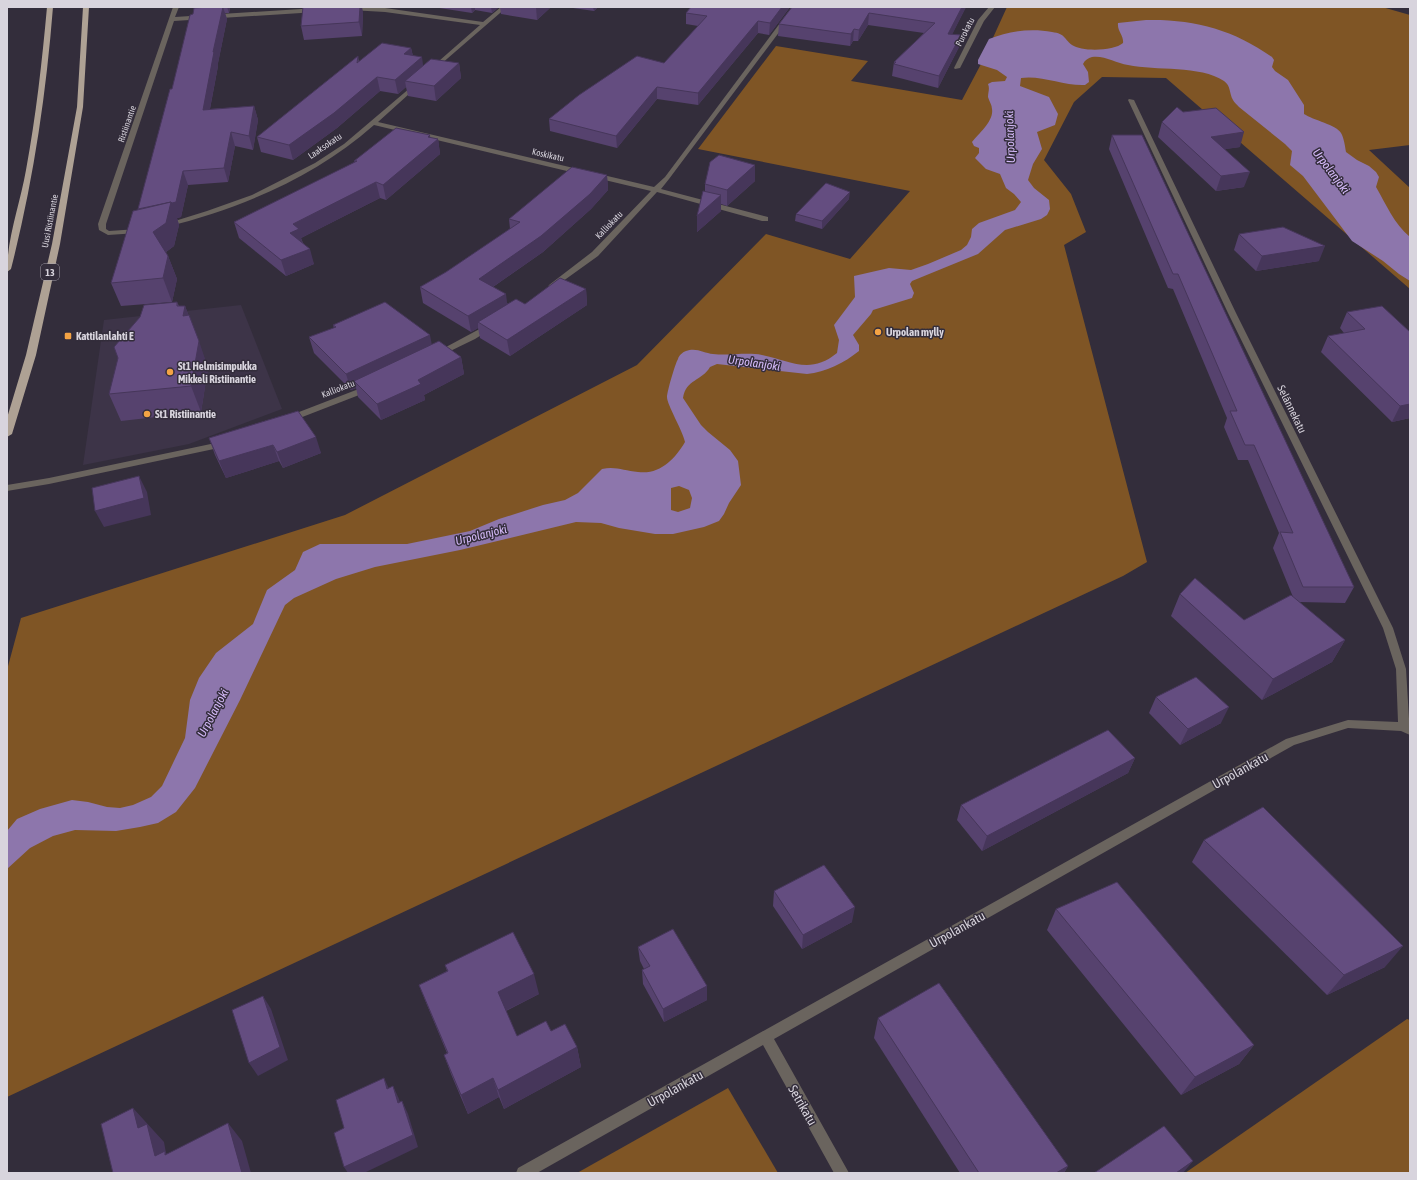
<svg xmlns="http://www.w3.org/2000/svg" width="1417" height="1180" viewBox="0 0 1417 1180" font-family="'Asap Condensed',sans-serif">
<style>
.built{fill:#3d3448}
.forest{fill:#7f5525}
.water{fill:#8d76ac;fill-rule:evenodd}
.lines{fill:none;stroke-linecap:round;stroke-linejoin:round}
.minor{fill:#6a645e;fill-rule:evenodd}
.trunk{fill:#aea194;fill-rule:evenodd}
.wall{fill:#56426e}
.shaded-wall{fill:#46365a}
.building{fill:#644d80;stroke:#46365a}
.poi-dot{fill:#f4a344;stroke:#332d3b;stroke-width:1.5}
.labels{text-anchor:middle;stroke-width:3;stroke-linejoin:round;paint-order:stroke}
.far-street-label{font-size:9px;fill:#d8d4dd;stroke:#332d3b}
.shield{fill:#332d3b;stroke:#a6a2ac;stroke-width:1}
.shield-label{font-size:10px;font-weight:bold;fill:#d8d4dd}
.poi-label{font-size:11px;font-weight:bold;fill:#d8d4dd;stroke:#332d3b;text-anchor:start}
.street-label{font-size:11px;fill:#d8d4dd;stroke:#332d3b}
.water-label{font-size:12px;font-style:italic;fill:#d6bbfa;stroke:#332d3b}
.near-street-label{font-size:13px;fill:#d8d4dd;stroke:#332d3b}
</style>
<rect width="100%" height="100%" fill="#332d3b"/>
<path class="built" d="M241 305 282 409 189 444 83 465 104 320Z"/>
<g class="forest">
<path d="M1007 7H1382L1410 15V145L1369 150 1410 188V289L1166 78 1102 77 1074 102 1044 160 1071 194 1086 232 1064 245 1147 562 1123 576 7 1097V670L21 618 345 515 637 365 766 234 850 259 910 191 698 149 776 46 868 61 851 81 962 100 981 64Z"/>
<path d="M1407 1019 1410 1020V1173H1185Z"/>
<path d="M728 1088 778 1173H577Z"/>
</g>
<path class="water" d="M1146 20C1194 19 1232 29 1272 57L1274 60 1272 67 1275 71 1288 80 1304 105V114C1313 120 1337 125 1341 133 1344 138 1345 146 1346 152L1357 160 1369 166 1376 172 1379 177 1376 187C1386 204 1394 224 1410 237V281L1399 274 1383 261 1352 241 1303 176 1290 165 1292 151 1285 144 1239 107C1237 105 1234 102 1233 100 1229 93 1231 86 1224 81 1200 65 1156 71 1128 65 1116 63 1104 55 1092 57 1088 58 1085 60 1083 64L1088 72 1089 82 1085 85C1064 86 1042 75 1021 78L1020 86 1049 97 1058 114 1055 125 1037 132 1042 149 1033 164 1028 180 1034 188 1049 200 1050 209 1047 215 1041 219 1005 230 978 254 912 281 910 284 914 293 912 298 873 310 871 314 853 335 859 345V351C844 363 826 372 807 374L717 364 710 367C702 381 686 379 683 398L701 425 708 432 730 450 738 461 741 485 729 503 724 514 719 521 704 527 673 534H655L619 528 601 523 576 522 460 550 375 567 336 579 294 598 285 605 240 700 195 788 176 812 158 823 140 827 116 831 75 830 53 836 30 848 7 869V831L17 819 40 809 72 800 88 802 107 807 120 808 133 805 151 797 162 786 185 738 190 700 199 678 216 653 253 624 267 590 295 570 303 552 320 544H407L470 531 499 519 543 505 565 500 578 493 602 469C616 466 624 471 638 472 660 475 675 459 685 442 683 431 667 405 667 397 667 392 675 364 678 359 679 355 683 352 686 351 696 347 704 353 713 354 729 356 746 352 762 355 791 361 810 375 837 353L839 340 834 325 855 297 854 276 889 268 911 270 928 264 961 250 967 245 971 237 972 229 979 223 1015 210 1021 202 1014 194 1006 188 1000 174 986 169 975 158 979 153V148L974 146 972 142C979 133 994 121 992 109 992 105 989 101 988 97 988 92 990 89 988 84L992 82 1005 81 1007 77 997 70 978 64V60L989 39C1009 31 1031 28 1052 32 1066 34 1063 38 1072 45 1082 52 1114 51 1123 43 1124 36 1117 31 1118 23ZM679 486 689 490 692 498 690 508 678 512 671 510V488Z"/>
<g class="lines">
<g class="minor">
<path d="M173 7H179L175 17 317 8 320 10 317 12 174 21 106 224V229L109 231 138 229 142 231 138 233 108 235 99 230 98 224Z"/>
<path d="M348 7 385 8 483 22 501 7H507L433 71 431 70V68L480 25 385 12 350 10 348 9Z"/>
<path d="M792 7H798L669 179 661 189 768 217V221H762L657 192 598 256 552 289 548 287 549 285 592 252 651 191 374 125C315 177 242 208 166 227L162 225 207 211 252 195 315 163 344 144 417 82 419 83V85L378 122 654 187 665 177Z"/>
<path d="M989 7H995L984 21 960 68 955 69 954 68 978 20Z"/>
<path d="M1129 99 1134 100 1236 313 1393 628 1406 669 1410 735 1401 731 1348 728 1294 745 774 1039 849 1173H834L763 1045 537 1173H516L518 1168 1286 739 1348 720 1398 722 1396 669 1383 628 1228 313 1128 100Z"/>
<path d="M487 325H490L494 327 475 339 440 356H437L433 354Z"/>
<path d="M369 385 372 386 373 388 372 390 292 421 289 422 285 419 286 417Z"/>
<path d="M225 441 229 444 228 446 49 484 7 491V485L49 478Z"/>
</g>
<g class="trunk">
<path d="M47 7H53C46 96 33 183 11 269L7 272C7 238 20 204 26 170 36 116 42 62 47 7Z"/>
<path d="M83 7H89L83 107 60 244 36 355 12 434 7 437V418L26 355 52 244 77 107Z"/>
</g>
</g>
<g class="wall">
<path d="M198 7H235L230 8 229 13H225L227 19 218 63V66L210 109 254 106 258 120 253 150 235 146 228 182 188 185 181 217 177 218 179 225 174 246 166 252 168 256 177 279 172 302 121 306 111 283 138 209 193 14 198 8Z"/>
<path d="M433 7H499L492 13 475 10 472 13Z"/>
<path d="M500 7H551L537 20 501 14Z"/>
<path d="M566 7H598L594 11Z"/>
<path d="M691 7H790L769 35 758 33 698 105 657 99 617 148 550 131 549 119 664 63 698 26 686 24V13Z"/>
<path d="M792 7H966L952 34 961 35 959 47 938 88 892 76 894 62 924 33 868 25 858 41H853L850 46 778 36 779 24Z"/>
<path d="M363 12 362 36 304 40 301 26Z"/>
<path d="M411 48 413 56 423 66 459 63 461 78 436 101 408 96 406 87 398 94 380 91 337 128 293 160 261 152 257 137 358 56 359 62Z"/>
<path d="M1183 112 1240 147 1225 149 1244 187 1216 191 1158 137 1162 122Z"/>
<path d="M1112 135 1354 587 1345 603 1299 602 1345 640 1332 662 1262 700 1171 616 1180 594 1244 620 1293 597 1273 548 1279 533 1248 460H1238L1224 427 1227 418 1173 289 1168 288 1109 149Z"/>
<path d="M430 138 438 139 440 154 386 200 380 198 301 238 303 243 314 264 286 276 239 238 234 222 355 163 354 161Z"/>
<path d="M607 175 608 190 591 209 543 252 493 287 508 304H525L586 289 587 305 510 356 480 338 478 328 471 332 423 303 420 287 446 272 510 229 509 219Z"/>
<path d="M755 181 727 206 721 204V211L697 232V216L705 191V184Z"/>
<path d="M849 199 822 229 795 221 796 214Z"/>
<path d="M1239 234 1319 261 1256 271 1234 250Z"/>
<path d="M177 302 179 306H185L208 368 201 412 121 421 109 394Z"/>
<path d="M1347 312 1410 332V418L1392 422 1321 352 1328 336 1344 333 1340 328Z"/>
<path d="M333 325 432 344 461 357 464 374 424 395 425 400 381 420 358 397 356 388 351 390 314 353 309 337 334 328Z"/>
<path d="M298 411 321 453 283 468 279 461 226 478 215 455 209 438Z"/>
<path d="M1156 697 1221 723 1180 745 1149 713Z"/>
<path d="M1135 758 1128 773 982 851 957 820 961 805Z"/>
<path d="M1204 840 1385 967 1327 995 1192 862Z"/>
<path d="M774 891 852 922 802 949 773 906Z"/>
<path d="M1056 909 1254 1045 1239 1064 1181 1095 1047 930Z"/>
<path d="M638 947 707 1000 664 1022 643 984 642 970 644 969 640 961Z"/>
<path d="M445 965 539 994 506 1011 517 1036 551 1031 577 1047 581 1067 504 1109 499 1097 468 1114 451 1074 444 1055 447 1053 427 1005 419 985 447 971Z"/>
<path d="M878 1018 1068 1166 1064 1173H960L874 1038Z"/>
</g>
<g class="shaded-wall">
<path d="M223 7 227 19 218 63V66L207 124 203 110 213 52Z"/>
<path d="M227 7 230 8 229 13Z"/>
<path d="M360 7H362L363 12 362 36 359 22Z"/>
<path d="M471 7H475V10L472 13Z"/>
<path d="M491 7H499L492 13Z"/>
<path d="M536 7H551L537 20Z"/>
<path d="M593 7H598L594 11Z"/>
<path d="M782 7H790L769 35 770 23Z"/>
<path d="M962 7H966L947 45 948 34Z"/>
<path d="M869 13 868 25 858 41 859 30Z"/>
<path d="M758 21V33L698 105V93Z"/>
<path d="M854 29 853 41 850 46 851 34Z"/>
<path d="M961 35 959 47 938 88 939 76Z"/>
<path d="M411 48 414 62 404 54Z"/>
<path d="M422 57 424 72 405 81 406 87 398 94 395 80Z"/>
<path d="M459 63 461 78 436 101 434 86Z"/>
<path d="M377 77 380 91 337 128 293 160 289 145Z"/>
<path d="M657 87V99L617 148 616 136Z"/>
<path d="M254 106 258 120 253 150 249 136Z"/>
<path d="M231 132 235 146 228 182 224 168Z"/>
<path d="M1244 132 1240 147 1206 152 1211 137Z"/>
<path d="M430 135 431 145 438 139 440 154 386 200 383 185Z"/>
<path d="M755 165V181L727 206V190Z"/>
<path d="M183 171 188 185 181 217 177 218 179 225 174 246 162 255 144 225Z"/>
<path d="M1250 172 1244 187 1216 191 1221 176Z"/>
<path d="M607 175 608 190 591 209 543 252 481 295 479 279Z"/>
<path d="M376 182 380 198 301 238 303 245 290 233 293 224Z"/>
<path d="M850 192 849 199 822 229V221Z"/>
<path d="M721 195V211L697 232V216Z"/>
<path d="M1325 246 1319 261 1256 271 1262 256Z"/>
<path d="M310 249 314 264 286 276 281 260Z"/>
<path d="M168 256 177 279 172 302 163 278Z"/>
<path d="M586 289 587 305 510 356 507 340Z"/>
<path d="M506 294 508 310 478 322V328L471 332 468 316Z"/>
<path d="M185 306 195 332 183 316Z"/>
<path d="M430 335 433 351 354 381 356 388 351 390 346 374Z"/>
<path d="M199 341 208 368 201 412 191 386Z"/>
<path d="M461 357 464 374 424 395 425 400 381 420 377 404 418 380Z"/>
<path d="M1410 404V418L1392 422 1400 406Z"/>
<path d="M316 437 321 453 283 468 277 452Z"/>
<path d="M273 445 279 461 226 478 219 461Z"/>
<path d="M139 476 147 492 151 515 104 527 95 511Z"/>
<path d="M1345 640 1332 662 1262 700 1273 679Z"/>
<path d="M1229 707 1221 723 1180 745 1188 729Z"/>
<path d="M1135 758 1128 773 982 851 987 836Z"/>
<path d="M855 907 852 922 802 949 803 935Z"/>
<path d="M1403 946 1385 967 1327 995 1344 975Z"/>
<path d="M534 974 539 994 503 1012 498 992Z"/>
<path d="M707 986V1000L664 1022 663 1009Z"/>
<path d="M263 996 271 1009 288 1060 258 1076 249 1063Z"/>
<path d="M1254 1045 1239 1064 1181 1095 1195 1077Z"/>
<path d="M577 1047 581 1067 504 1109 498 1090Z"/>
<path d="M384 1078 390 1091 387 1089Z"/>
<path d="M493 1078 499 1097 468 1114 461 1095Z"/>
<path d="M393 1086 399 1099 404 1116 398 1103Z"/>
<path d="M402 1101 408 1114 418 1147 364 1173H348L344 1167Z"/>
<path d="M133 1108 164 1142 166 1153 181 1169 155 1156 138 1128Z"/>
<path d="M228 1123 242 1141 251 1173H242Z"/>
<path d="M1193 1161 1183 1173H1176Z"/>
<path d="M1068 1166 1064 1173H1056Z"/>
</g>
<g class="building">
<path d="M210 7H223L213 52H214L203 110 254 106 249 136 231 132 224 168 183 171 176 202 172 203 171 202 138 209 170 89H172L190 15 193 14 194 8Z"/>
<path d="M303 7H360L359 22 301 26Z"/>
<path d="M691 7H782L770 23 758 21 698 93 657 87 616 136 549 119 579 95 637 56 664 63 707 16 686 13Z"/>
<path d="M792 7H962L948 34 961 35 939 76 894 64 896 62H894L935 23 869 13 859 30 854 29 851 34 779 24Z"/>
<path d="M382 43 411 48 404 54 422 57 395 80 377 77 334 113 289 145 257 137 358 56 357 63Z"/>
<path d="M431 59 459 63 434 86 405 81Z"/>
<path d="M1177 107 1183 112 1216 108 1244 132 1211 137 1250 172 1221 176 1162 122Z"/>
<path d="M396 128 430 135 428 137 438 139 383 185 376 182 293 224 299 229 290 233 310 249 281 260 234 222 357 161H354Z"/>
<path d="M1112 135H1142L1354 587H1303L1280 532 1293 533 1254 445H1245L1230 411H1237L1178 274H1173Z"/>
<path d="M719 155 755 165 727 190 705 184 710 162Z"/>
<path d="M572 167 607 175 590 194 541 236 479 279 506 294 468 316 420 287 446 272 520 222 509 219Z"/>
<path d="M826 183 850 192 822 221 796 214Z"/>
<path d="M703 191 721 195 697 216Z"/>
<path d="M171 202 166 223 153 232 168 256 163 278 111 283 133 211Z"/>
<path d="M1283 227 1325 246 1262 256 1239 234Z"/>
<path d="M560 278 586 289 507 340 478 322 516 299 525 304Z"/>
<path d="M177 302V306H185L183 316 189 315 199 341 191 386 109 394 118 358 114 347 140 317 144 305Z"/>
<path d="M385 302 430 335 346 374 309 337 336 327 333 325Z"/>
<path d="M1382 306 1410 332V404L1400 406 1328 336 1365 329 1347 312Z"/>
<path d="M439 341 461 357 418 380 421 384 377 404 354 381Z"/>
<path d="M298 411 316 437 277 452 273 445 219 461 209 438Z"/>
<path d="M139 476 144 498 95 511 92 488Z"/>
<path d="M1195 578 1244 620 1291 595 1345 640 1273 679 1180 594Z"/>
<path d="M1196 677 1229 707 1188 729 1156 697Z"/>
<path d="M1108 730 1135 758 987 836 961 805Z"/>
<path d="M1263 807 1403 946 1344 975 1204 840Z"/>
<path d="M824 865 855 907 803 935 774 891Z"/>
<path d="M1117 882 1254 1045 1195 1077 1056 909Z"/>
<path d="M673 929 707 986 663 1009 642 970 650 966 638 947Z"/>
<path d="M513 932 534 974 498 992 517 1036 546 1021 551 1031 565 1024 577 1047 498 1090 493 1078 461 1095 444 1055 448 1053 419 985 448 971 445 965Z"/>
<path d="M939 983 1068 1166 1056 1173H979L878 1018Z"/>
<path d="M263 996 280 1047 249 1063 232 1010Z"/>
<path d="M384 1078 387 1089 393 1086 398 1103 402 1101 413 1135 344 1167 334 1133 344 1128 336 1100Z"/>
<path d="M133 1108 138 1128 147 1124 155 1156 165 1151V1155L228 1123 242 1173H113L101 1124Z"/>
<path d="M1164 1126 1193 1161 1176 1173H1094Z"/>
</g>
<g class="poi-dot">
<circle cx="878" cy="332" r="4"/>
<rect x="64" y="332" width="8" height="8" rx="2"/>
<circle cx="170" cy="372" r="4"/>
<circle cx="147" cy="414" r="4"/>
</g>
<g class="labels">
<g class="far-street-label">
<text transform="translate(965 32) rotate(-63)" y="3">Purokatu</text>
<text transform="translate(127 124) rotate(-71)" y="3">Ristiinantie</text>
<text transform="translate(325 146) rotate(-34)" y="3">Laaksokatu</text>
<text transform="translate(548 155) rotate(13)" y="3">Koskikatu</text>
<text transform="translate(50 221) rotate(-79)" y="3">Uusi Ristiinantie</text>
<text transform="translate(609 225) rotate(-46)" y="3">Kalliokatu</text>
<text transform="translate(338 389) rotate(-21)" y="3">Kalliokatu</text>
</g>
<rect class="shield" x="41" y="264" width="18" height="16" rx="3"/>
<g class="shield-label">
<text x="50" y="276">13</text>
</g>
<g class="poi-label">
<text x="886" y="336">Urpolan mylly</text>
<text x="76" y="340">Kattilanlahti E</text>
<text x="178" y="370">St1 Helmisimpukka<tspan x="178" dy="13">Mikkeli Ristiinantie</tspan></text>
<text x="155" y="418">St1 Ristiinantie</text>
</g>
<g class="street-label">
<text transform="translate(1292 409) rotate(64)" y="4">Selännekatu</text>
</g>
<g class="water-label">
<text transform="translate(1010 137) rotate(-92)" y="4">Urpolanjoki</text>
<text transform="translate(1331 171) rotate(53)" y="4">Urpolanjoki</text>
<text transform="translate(754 363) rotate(8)" y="4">Urpolanjoki</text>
<text transform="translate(481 535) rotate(-14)" y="4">Urpolanjoki</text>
<text transform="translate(213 713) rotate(-62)" y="4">Urpolanjoki</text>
</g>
<g class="near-street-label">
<text transform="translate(1240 770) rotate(-29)" y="5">Urpolankatu</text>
<text transform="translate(957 929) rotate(-29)" y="5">Urpolankatu</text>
<text transform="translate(675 1088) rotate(-29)" y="5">Urpolankatu</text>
<text transform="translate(803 1105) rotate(60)" y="5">Setrikatu</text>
</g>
</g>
<rect width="1417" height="1180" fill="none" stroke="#d8d4dd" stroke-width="16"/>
</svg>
